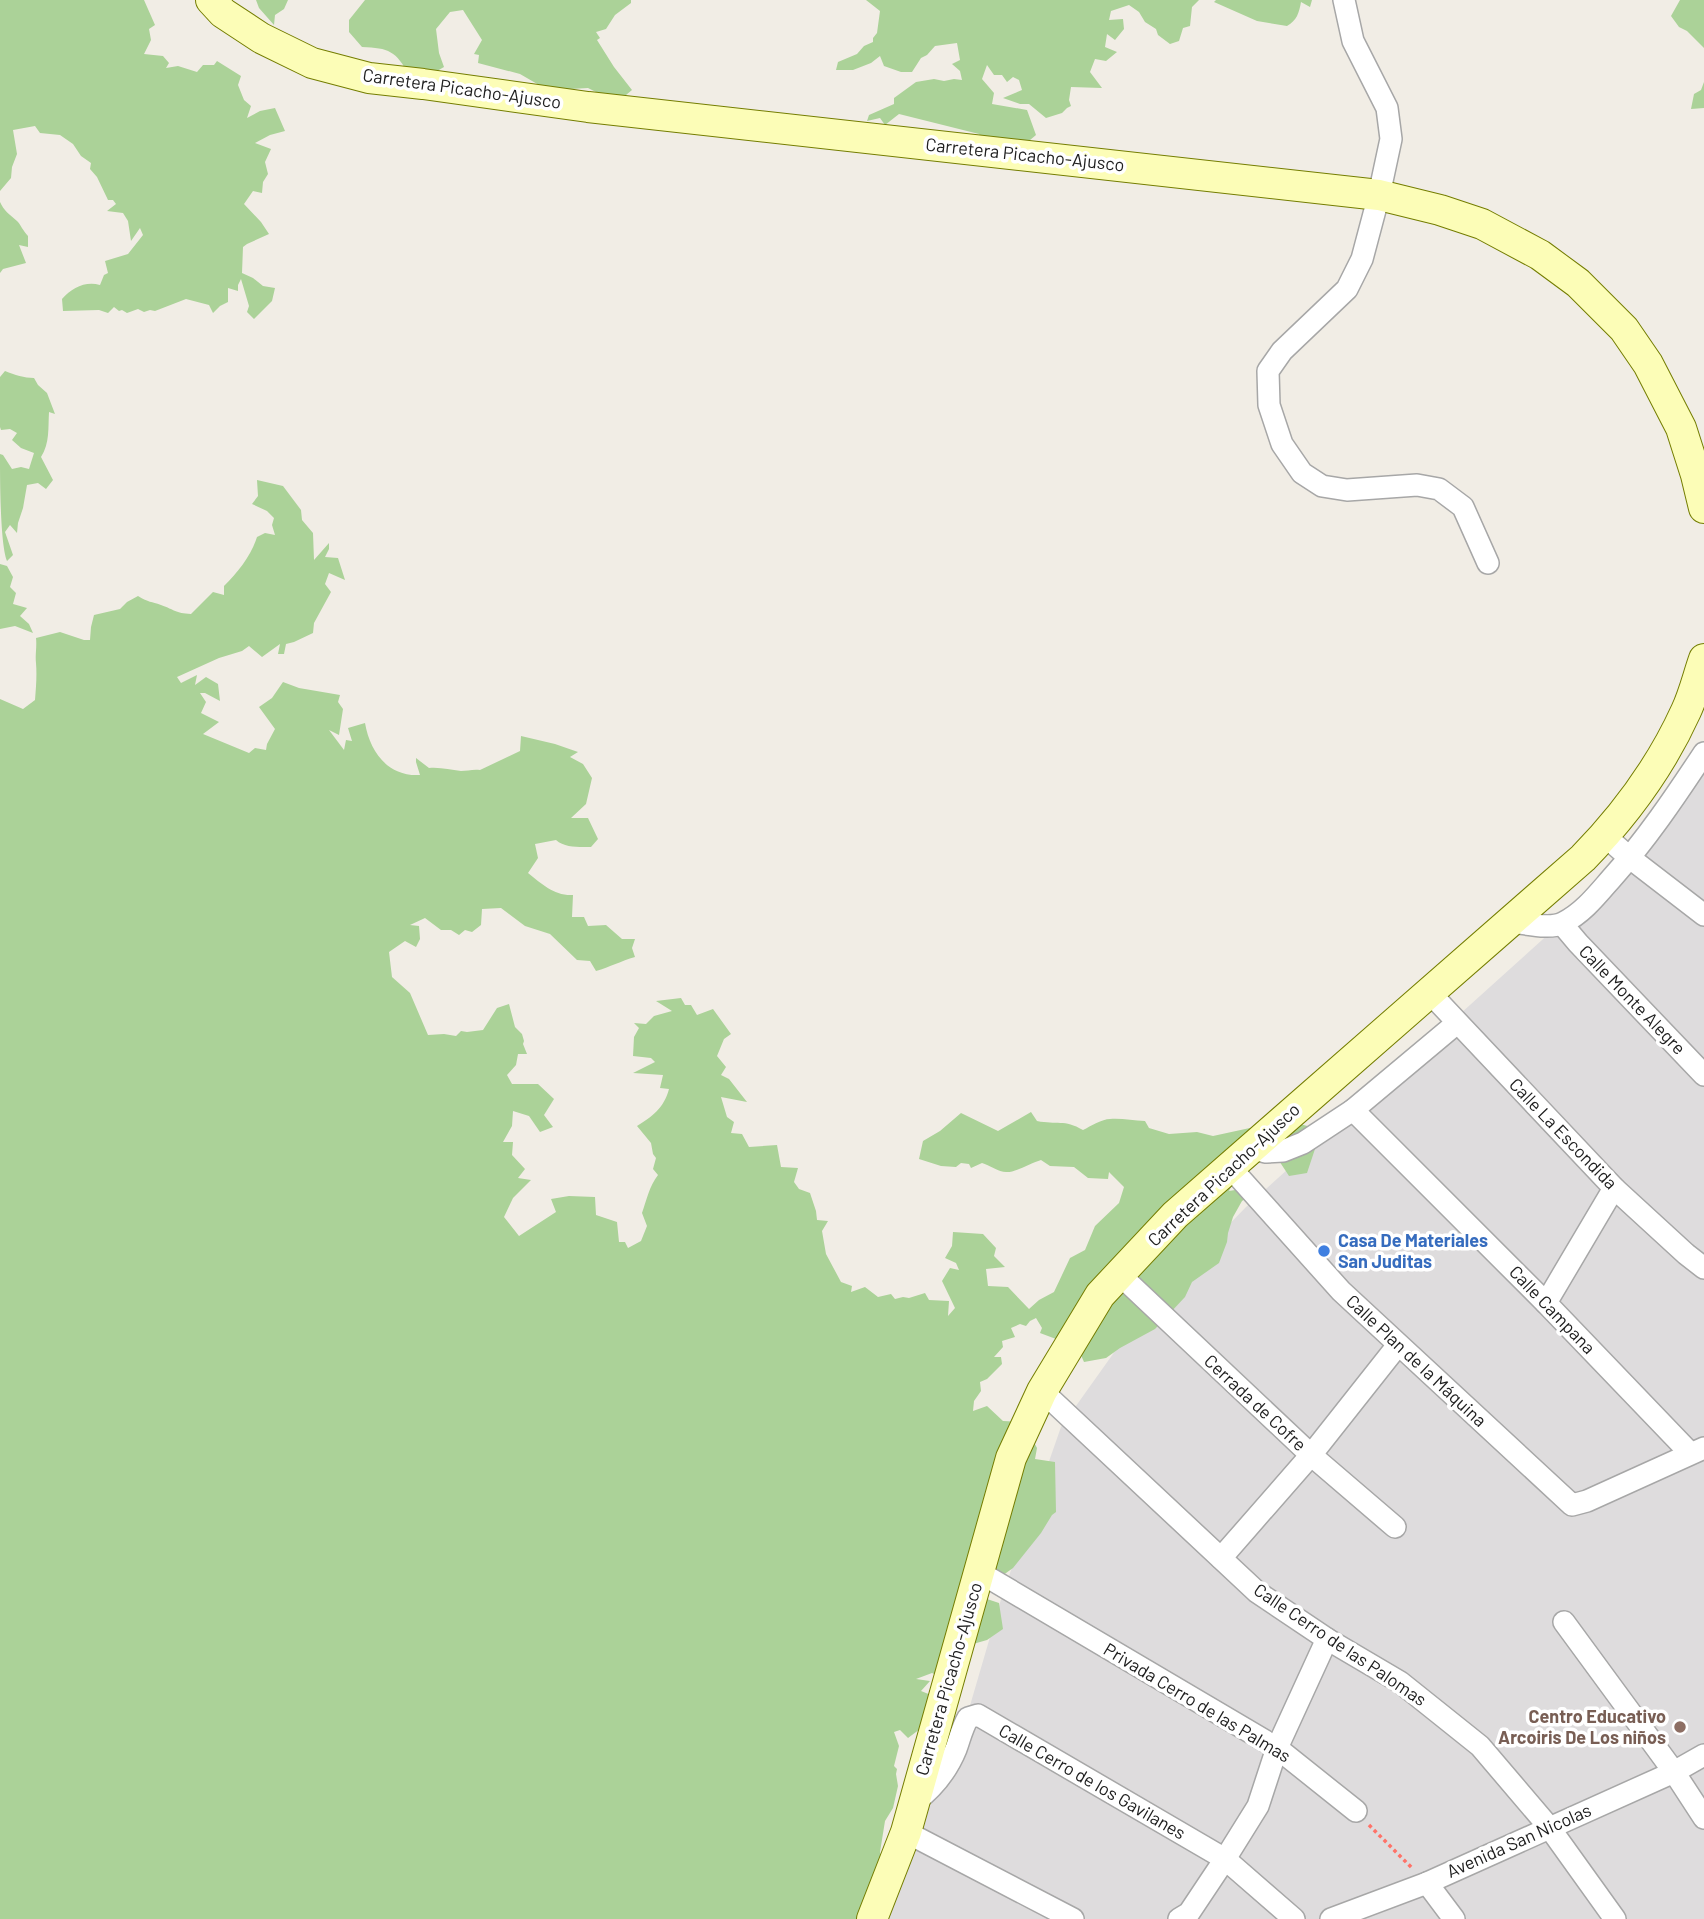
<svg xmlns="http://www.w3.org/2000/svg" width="1704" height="1919" viewBox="0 0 1704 1919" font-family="Barlow,sans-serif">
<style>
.residential{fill:#dedcdd}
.forest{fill:#abd298}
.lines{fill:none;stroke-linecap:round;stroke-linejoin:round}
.street-casing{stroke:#a7a7a7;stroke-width:24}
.secondary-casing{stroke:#747d00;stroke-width:32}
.path{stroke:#ff7268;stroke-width:3.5;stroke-dasharray:3.5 3.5;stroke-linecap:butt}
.street{stroke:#fff;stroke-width:21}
.secondary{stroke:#fcfdb7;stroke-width:30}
.shop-dot{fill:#3f7fe0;stroke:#fff;stroke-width:2.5}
.education-dot{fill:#8d6e63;stroke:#fff;stroke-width:2.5}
.labels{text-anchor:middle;stroke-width:7;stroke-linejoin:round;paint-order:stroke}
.street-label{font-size:18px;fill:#202020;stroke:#fff}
.shop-label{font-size:18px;font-weight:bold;fill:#366cbe;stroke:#fff;text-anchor:start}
.education-label{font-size:18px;font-weight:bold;fill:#785e54;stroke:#fff;text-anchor:end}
</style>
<rect width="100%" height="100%" fill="#f1ede5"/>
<path class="residential" d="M1704 763V1919H881L924 1814 948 1781 1002 1596 1061 1427 1140 1316 1246 1207 1552 931Z"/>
<g class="forest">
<path d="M0 0H144L155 25 149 29 151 40 144 54 163 56 169 63 166 68 178 66 197 72 203 65H214L217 61 241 76 238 85 244 100 251 106 247 118 260 111 275 108 285 131 270 135 255 143 271 149 265 162 268 174 263 182 262 193 253 191 244 204 261 222 269 234 247 244 243 247 242 273 253 278 263 286 275 288 272 301 254 319 247 312 249 306 241 279 238 285V291L228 288V302L220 306 213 313 209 305 186 299 155 311 150 310 144 312 138 309 127 313 122 310 119 311 114 307 108 313 99 310 63 311 62 299C72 288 85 281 100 285L104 275 108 273 105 261 128 254 143 235 140 228 131 241 128 221 123 213 107 211 116 204 113 200H108L97 177 90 169 91 163 81 156 73 144 60 135 40 133 35 126 13 130 17 154 12 167 11 178 0 191Z"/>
<path d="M256 0H288L284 9 275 15 274 25 259 8Z"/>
<path d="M365 0H631V3L615 15 606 29 596 32 600 38 597 40 614 67 632 90 620 100 608 98 588 88 554 90 539 85 520 74 478 63 479 55 474 54 482 40 463 10 450 12 436 29 439 53 444 67 437 71 409 75C396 51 389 48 362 47L349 32V20Z"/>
<path d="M866 0H1199L1192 7 1190 26 1183 28 1179 41 1170 44 1158 35 1156 29 1145 22 1139 12 1129 5 1111 11 1109 20 1123 19 1124 29 1115 40 1107 34 1105 47 1117 52 1106 61 1095 59 1090 72 1102 88 1071 87 1069 100 1071 106 1067 108 1062 113 1046 118 1029 104H1020L1003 98 1022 90 1019 80 1013 77 1007 82 1002 75H994L987 65 982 79 994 93 992 104 1027 110 1036 135 1017 151 983 140 979 134 899 114 885 125 880 118 867 121 869 115 894 104V98L916 82 934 79 944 81 954 79 962 80 960 71 952 64 960 60 957 43 935 46 927 55 921 58 912 72H901L884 66 880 56 871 63 853 70H836L838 62 857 54 864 46 873 42V38L877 33 880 11Z"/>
<path d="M1216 0H1312L1310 7 1301 2C1299 13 1297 20 1287 26L1257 21 1214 2Z"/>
<path d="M1680 0H1704V48L1687 31 1679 27 1671 16Z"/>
<path d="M1704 82V108L1691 109 1694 94 1701 90Z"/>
<path d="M0 202C4 211 9 214 17 221 21 225 23 231 28 236V247L19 245 26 263 3 269 0 273Z"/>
<path d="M5 371C15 375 24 378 34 378L38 385 47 393 55 414 49 412C48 428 50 443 41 457L53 480 46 489 38 483 27 485 23 508 18 523 17 533 10 525 5 532 13 555 7 561C0 543 0 478 0 454L3 455 12 469 21 467 29 469 34 453 21 448 12 440 17 433 10 429 1 430 0 427V377Z"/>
<path d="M257 480 283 486 301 510 302 520 313 533 314 560 329 543V549L325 557 338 558 345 580 329 573 325 584 331 592 314 623 313 633 294 642 286 644 284 654H278L280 644 262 657 249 646 242 651 219 658 177 677 181 683 197 675 195 685 206 677 218 684 220 701 205 693H200L206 702 201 713 219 722 203 734 249 753 255 748 266 750 267 744 275 729 259 707 272 698 283 682 299 688 340 695 338 702 343 709 339 735 329 730 344 750 346 740 352 741 348 728 365 723C370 752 388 777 420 775L416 762V758L429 768C441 767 450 770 461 771 467 771 473 769 480 770L520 751 521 736 555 744 578 752 570 757 583 764 592 778 586 804 571 818H588L598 839 591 847C579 847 565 848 556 840L535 844 538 858 528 873C542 884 554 896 573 895L572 917H584L588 926 606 925 622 939H635L632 948 635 957C621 961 610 967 596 971L590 961 577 960 550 934 525 926 501 908 482 909 481 925 472 932 465 930 459 935 451 930H441L425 918 410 925 419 926 420 939 416 947 405 941 389 952 392 977 410 993 428 1035 444 1034 456 1036 461 1031 467 1032 483 1030 497 1008 509 1004 515 1027 522 1034 524 1041 523 1044 527 1054H518L516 1065 507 1075 512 1084H538L554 1099 544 1115 553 1127 540 1132 529 1116 513 1111 512 1126 503 1142H513L512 1155 525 1169 518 1178 531 1180 513 1198 504 1217 519 1236 556 1212 551 1199 569 1196 595 1197 596 1215 617 1222 619 1242H625L628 1248 641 1241 647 1226 642 1213C647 1199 649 1187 658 1175L653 1169 656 1158 653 1154 651 1143 637 1126C652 1117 664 1108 669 1089L660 1088 663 1075 633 1073 655 1062 651 1058 633 1056 634 1037 639 1028 634 1023 646 1024 654 1016 672 1011 656 1001 681 998 685 1005H691L697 1015 713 1009 731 1034 724 1039 717 1056 726 1067 721 1075 729 1079 747 1102 721 1097 727 1117 734 1122 731 1133 742 1134 749 1147 777 1145 781 1167 798 1168 794 1182 799 1189 810 1193 816 1211 817 1220 828 1221 822 1231 826 1254 841 1282 852 1286 851 1292 865 1287 878 1297 891 1294 895 1299 903 1297 909 1298 925 1293 929 1300 949 1301 948 1316 955 1308 942 1281 950 1268 959 1270 956 1263 945 1258 952 1246 953 1232 983 1234 996 1248 994 1256 1005 1267 986 1269 988 1286 1008 1287 1029 1309 1039 1300 1054 1292 1070 1258 1085 1250 1095 1226 1119 1203 1124 1187 1109 1172 1108 1179 1088 1178 1074 1167 1050 1166 1041 1160C1031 1163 1014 1173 1006 1172 999 1172 989 1165 982 1163L971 1168 969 1164 961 1163 956 1167 941 1166 919 1159 923 1141 940 1131 961 1113 998 1131 1031 1112 1037 1121C1057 1125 1064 1119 1083 1130 1091 1126 1102 1119 1110 1119 1122 1118 1133 1121 1145 1121L1149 1128 1169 1134 1197 1132 1213 1136 1259 1126 1296 1123 1315 1128 1316 1146 1307 1173 1289 1176 1270 1147 1233 1183 1229 1191 1247 1188 1251 1195 1242 1201 1233 1217 1228 1233 1227 1242 1219 1263 1192 1282 1185 1297 1155 1329 1120 1348 1106 1358 1084 1362 1080 1353 1065 1340 1056 1339 1040 1333 1042 1328 1036 1318 1030 1321 1026 1326 1020 1324 1011 1328 1015 1337 1002 1341 1003 1347 994 1357H1001L1002 1364 987 1379 980 1382 981 1391 974 1401 973 1411 987 1406 1003 1421 1023 1422 1037 1448 1035 1459 1055 1462 1056 1512 1052 1515 1041 1533 1013 1568 999 1578 979 1581 984 1598 999 1603 1003 1629 987 1640 973 1644 946 1680 932 1673 916 1679 930 1681 921 1691 931 1695 927 1701 920 1729 908 1738 900 1730 894 1732 899 1746 894 1766 897 1769 896 1774 898 1786 893 1808 885 1821 880 1852 882 1862 865 1919H0V699L23 709 35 700C36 687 37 676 36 663 35 655 37 647 36 638L60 632 84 640H90L91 627 94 615 120 609 127 602 138 596C149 603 151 601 161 605 175 610 175 613 191 614L213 592 224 595V586C238 572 251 556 257 537L265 533 275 535 272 525 274 518 267 511 252 504 258 496Z"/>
<path d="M0 564 7 566 13 577 10 587 16 593 13 604 27 608 20 616 29 624 33 633 15 626 0 629Z"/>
</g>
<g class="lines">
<defs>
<g id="street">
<path d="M1344 0 1353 41 1387 108 1391 139 1379 195 1362 259 1347 289 1282 351 1268 371 1269 405 1282 444 1302 473 1322 486 1347 490 1417 485 1439 489 1463 507 1488 563"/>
<path d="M1605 836 1630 858 1704 915"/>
<path d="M1510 922C1525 923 1549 930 1563 923 1583 913 1597 895 1611 879 1646 840 1675 797 1704 753"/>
<path d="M1562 924 1578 943 1704 1075"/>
<path d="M1429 992 1614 1188 1686 1254 1704 1268"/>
<path d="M1353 1110 1546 1303 1690 1453"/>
<path d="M1250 1148 1266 1152 1283 1151 1303 1143 1353 1110 1457 1023"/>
<path d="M1229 1166 1341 1291 1572 1505 1587 1501 1704 1448"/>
<path d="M1119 1274 1311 1455 1395 1527"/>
<path d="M1546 1303 1614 1188"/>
<path d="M1042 1391 1257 1592 1327 1639 1400 1682 1480 1746 1549 1827 1615 1919"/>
<path d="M1221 1558 1311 1455 1398 1345"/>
<path d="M979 1572 1277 1748 1356 1811"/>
<path d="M1564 1622 1674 1772 1704 1818"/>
<path d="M916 1801C934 1787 947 1771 956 1749 960 1738 962 1728 968 1718L978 1715 1225 1859 1294 1919"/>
<path d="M906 1832 1073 1919"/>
<path d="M1427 1883 1454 1919"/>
<path d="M1179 1919 1189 1913 1225 1859 1258 1806 1277 1748 1327 1639"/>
<path d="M1331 1919 1427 1883 1674 1772 1704 1755"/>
</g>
<g id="secondary">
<path d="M211 0 223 13 261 38 312 63 369 78 423 84 588 107 1379 195 1440 210 1482 224 1540 255 1578 283 1624 329 1648 364 1681 428 1696 475 1704 508"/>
<path d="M872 1919 906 1832 1011 1458 1042 1391 1100 1295 1175 1215 1583 858C1625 815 1661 766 1686 711 1694 694 1698 676 1704 659"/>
</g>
</defs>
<use href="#street" class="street-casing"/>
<use href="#secondary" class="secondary-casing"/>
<path class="path" d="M1369 1825 1413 1869"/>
<use href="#street" class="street"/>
<use href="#secondary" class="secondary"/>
</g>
<circle class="shop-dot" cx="1324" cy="1251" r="7"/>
<circle class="education-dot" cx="1680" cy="1727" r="7"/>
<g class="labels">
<g class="street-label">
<text transform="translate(462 89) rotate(8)" y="6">Carretera Picacho-Ajusco</text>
<text transform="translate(1025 155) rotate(6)" y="6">Carretera Picacho-Ajusco</text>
<text transform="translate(1632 1000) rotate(46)" y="6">Calle Monte Alegre</text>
<text transform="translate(1563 1134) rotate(46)" y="6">Calle La Escondida</text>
<text transform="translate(1224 1175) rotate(-43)" y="6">Carretera Picacho-Ajusco</text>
<text transform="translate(1552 1310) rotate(46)" y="6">Calle Campana</text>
<text transform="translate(1416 1361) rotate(43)" y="6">Calle Plan de la Máquina</text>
<text transform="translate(1255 1403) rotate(43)" y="6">Cerrada de Cofre</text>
<text transform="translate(1340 1645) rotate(34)" y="6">Calle Cerro de las Palomas</text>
<text transform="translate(949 1679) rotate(-74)" y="6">Carretera Picacho-Ajusco</text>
<text transform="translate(1197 1703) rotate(31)" y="6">Privada Cerro de las Palmas</text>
<text transform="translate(1092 1782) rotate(30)" y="6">Calle Cerro de los Gavilanes</text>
<text transform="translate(1519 1841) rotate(-24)" y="6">Avenida San Nicolas</text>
</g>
<g class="shop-label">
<text x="1338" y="1247">Casa De Materiales<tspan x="1338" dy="21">San Juditas</tspan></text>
</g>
<g class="education-label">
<text x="1666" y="1723">Centro Educativo<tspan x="1666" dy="21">Arcoiris De Los niños</tspan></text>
</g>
</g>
</svg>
